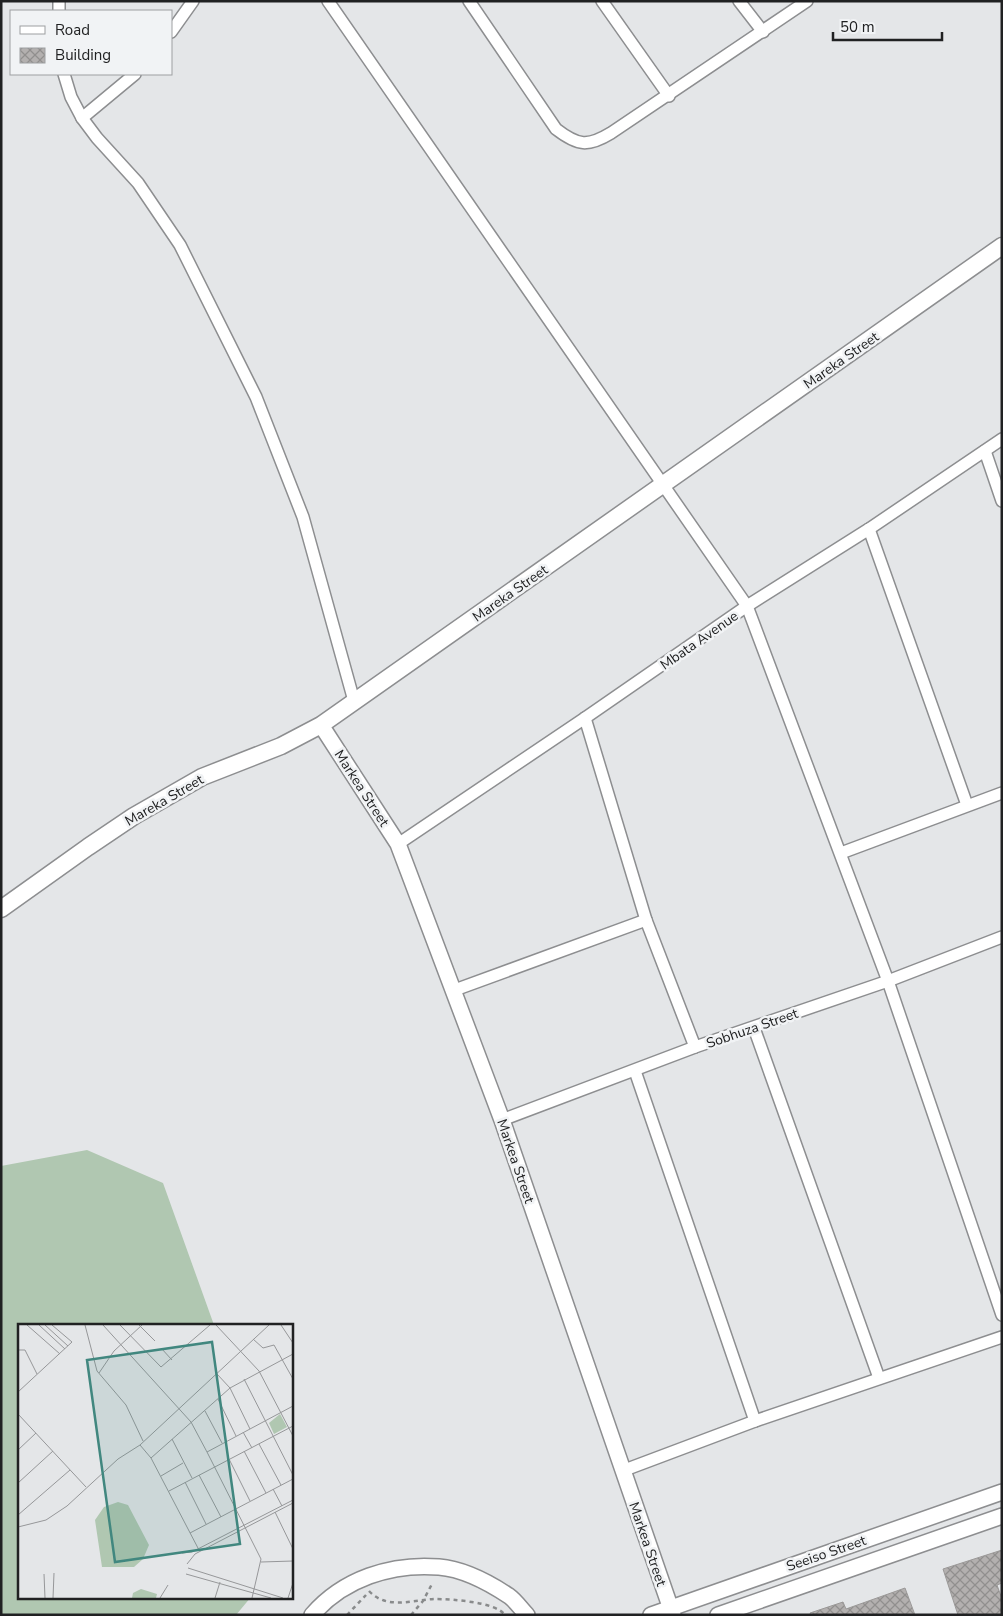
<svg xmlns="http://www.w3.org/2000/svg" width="1003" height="1616" viewBox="0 0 1003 1616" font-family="'Nunito Sans',sans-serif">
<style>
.pitch{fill:#b0c7b1}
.building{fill:url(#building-cross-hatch);stroke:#9b9998}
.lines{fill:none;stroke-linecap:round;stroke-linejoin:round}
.minor-casing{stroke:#8d8e90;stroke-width:14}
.tertiary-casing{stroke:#8d8e90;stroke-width:18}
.secondary-casing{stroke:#8d8e90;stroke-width:19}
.path{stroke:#898b8c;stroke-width:2.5;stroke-dasharray:4 4;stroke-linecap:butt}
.minor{stroke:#fff;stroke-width:11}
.tertiary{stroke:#fff;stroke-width:15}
.secondary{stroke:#fff;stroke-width:16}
.labels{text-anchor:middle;stroke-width:5;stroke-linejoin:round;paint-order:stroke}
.street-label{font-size:14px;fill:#202122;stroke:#f1f3f5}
.inset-road{fill:none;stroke:#969799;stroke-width:1}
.view{fill:#41877f;fill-opacity:0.15;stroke:#41877f;stroke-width:2.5}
.inset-edge{fill:none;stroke:#202122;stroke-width:2.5}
</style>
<defs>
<pattern id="building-cross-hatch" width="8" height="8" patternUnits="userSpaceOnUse" patternTransform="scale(1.25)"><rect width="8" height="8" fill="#b3b0af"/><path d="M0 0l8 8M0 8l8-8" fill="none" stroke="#918f8e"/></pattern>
</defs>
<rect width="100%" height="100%" fill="#e4e6e8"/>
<path class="pitch" d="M87 1150 163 1183 214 1325H19V1597H251L236 1615H1V1166Z"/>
<g class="building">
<path d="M1002 1550V1583L997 1585 1002 1599V1615H958L943 1569Z"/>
<path d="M905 1588 915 1615H811L810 1613 843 1602 846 1609Z"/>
</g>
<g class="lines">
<defs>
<g id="minor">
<path d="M59 1V11"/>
<path d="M328 1 747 606 888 981 1002 1315"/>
<path d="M469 1 556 129C578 146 588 147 611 133L807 1"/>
<path d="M602 1 669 96"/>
<path d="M739 1 763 32"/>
<path d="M171 32 193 1"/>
<path d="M64 74 71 97 82 118 97 138 138 183 180 245 256 397 303 517 354 701"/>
<path d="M82 118 135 74"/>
<path d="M985 451 1002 501"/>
<path d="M869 529 967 805"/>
<path d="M585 718 646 920 695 1047"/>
<path d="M398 844 585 718 747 606 869 529 1002 439"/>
<path d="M841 853 1002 793"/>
<path d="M452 991 646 920"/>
<path d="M754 1028 879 1378"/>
<path d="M635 1071 755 1421"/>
<path d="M502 1120 695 1047 888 981 1002 937"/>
<path d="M622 1471 755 1421 1002 1337"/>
</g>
<g id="tertiary">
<path d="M321 725 398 844 502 1120 673 1615"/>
<path d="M312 1615C343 1579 391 1563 439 1567 463 1569 488 1582 509 1596 516 1601 521 1609 527 1615"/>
<path d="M651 1615 1002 1492"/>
<path d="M718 1615 1002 1516"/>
</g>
<path id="secondary" d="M1 909 88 847 134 816 202 777 281 746 321 725 1002 246"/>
</defs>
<use href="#minor" class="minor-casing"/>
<use href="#tertiary" class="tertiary-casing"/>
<use href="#secondary" class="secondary-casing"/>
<g class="path">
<path d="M369 1591C387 1610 412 1600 435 1599 451 1599 496 1602 505 1615"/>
<path d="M347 1615 366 1595"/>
<path d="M411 1615 423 1601 433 1582"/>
</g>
<use href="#minor" class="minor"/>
<use href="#tertiary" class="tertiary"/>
<use href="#secondary" class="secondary"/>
</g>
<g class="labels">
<g class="street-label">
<text transform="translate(841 360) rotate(-35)" y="5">Mareka Street</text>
<text transform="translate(510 593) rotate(-35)" y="5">Mareka Street</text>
<text transform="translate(699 640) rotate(-35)" y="5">Mbata Avenue</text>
<text transform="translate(362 788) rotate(57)" y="5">Markea Street</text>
<text transform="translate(164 800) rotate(-30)" y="5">Mareka Street</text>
<text transform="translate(752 1028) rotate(-19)" y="5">Sobhuza Street</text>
<text transform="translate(516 1161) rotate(71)" y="5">Markea Street</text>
<text transform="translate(648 1544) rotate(71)" y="5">Markea Street</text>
<text transform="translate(826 1553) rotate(-19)" y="5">Seeiso Street</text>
</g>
</g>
<g transform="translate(18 1324)">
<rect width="275" height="275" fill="#e4e6e8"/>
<path d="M262 90 269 103 256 110 251 99Z" fill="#b0c7b1"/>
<path d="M100 178 110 181 131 221 125 235 116 243H84L77 196 86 183ZM123 265 139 270 138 274H114L115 269Z" fill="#b0c7b1"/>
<path class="inset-road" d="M9 1 42 30M21 1 47 25M27 1 50 22M67 1 79 47 108 81 125 117M85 1 173 98 189 128 243 235 234 274M102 1 143 43 192 1M121 1 137 17M198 1 241 47 275 112M263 1 275 19M235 15 245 24 256 21 275 55M143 24 154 36M0 26H7L19 50M81 49 96 27 124 1M199 50 212 64 232 105M226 55 275 151M0 68 54 18 34 1M200 75 218 112M187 87 204 119M0 90 68 163M225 108 234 124M154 115 174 154M241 120 263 161M122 121 133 134 181 226M0 126 18 109M226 127 248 169M189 128 275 82M133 134 212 64 275 30M211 135 232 177M181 151 203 193M143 152 165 139M167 158 188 200M0 159 35 127M255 165 264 182M151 167 275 102M257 188 275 225M0 191 52 146M0 203 28 196 49 182 100 135 122 121 251 1M172 209 275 155M164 229 174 228 275 176M243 238 275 237M169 240 177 230 275 179M170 244 265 274M26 250 27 274M168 250 253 274M35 274 36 249M142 274 150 261M197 274 202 258M270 274 275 259"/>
<path class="view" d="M194 18 222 220 97 238 69 36Z"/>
<rect width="275" height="275" class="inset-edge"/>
</g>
<rect width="1003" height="1616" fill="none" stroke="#202122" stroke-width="5"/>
<rect x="10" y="10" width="162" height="65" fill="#f1f3f5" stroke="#9d9fa1"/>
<rect x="20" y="26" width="25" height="8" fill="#ffffff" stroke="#9d9fa1"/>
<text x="55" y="35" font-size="15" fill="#202122">Road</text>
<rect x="20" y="48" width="25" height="15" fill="url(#building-cross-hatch)" stroke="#9d9fa1"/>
<text x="55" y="60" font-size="15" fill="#202122">Building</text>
<path d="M833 32v8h109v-8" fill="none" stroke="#202122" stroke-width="2.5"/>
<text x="840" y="32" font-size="15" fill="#202122" stroke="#f1f3f5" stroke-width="4" paint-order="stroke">50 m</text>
</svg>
